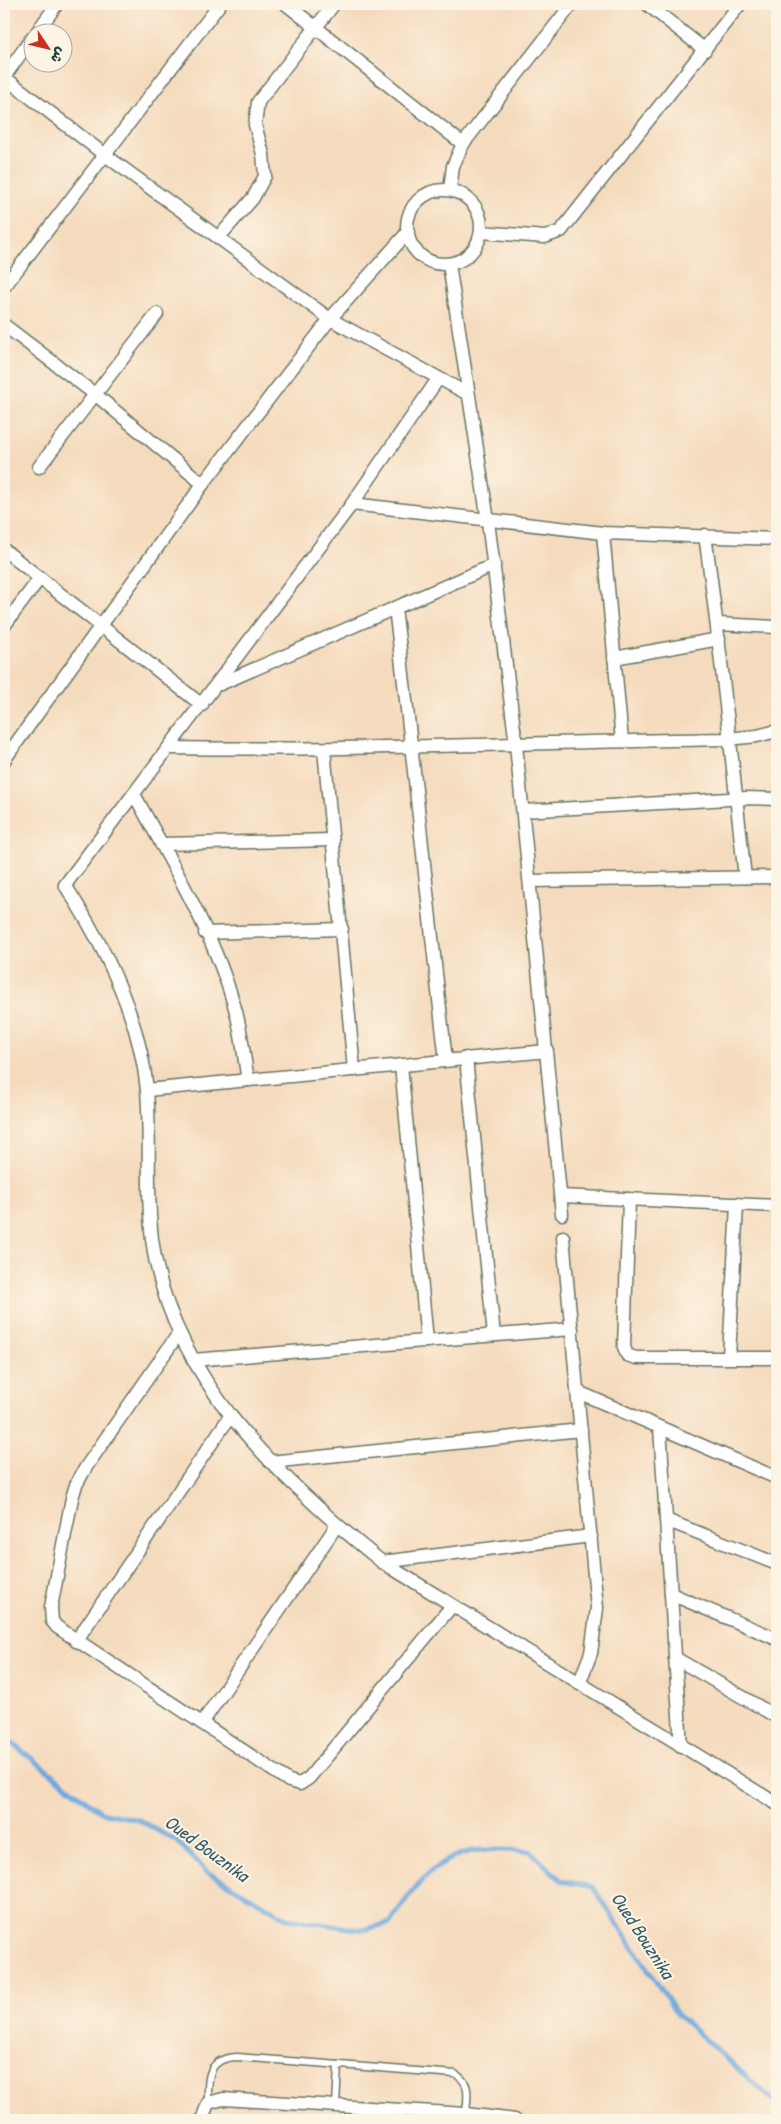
<svg xmlns="http://www.w3.org/2000/svg" width="781" height="2124" viewBox="0 0 781 2124" font-family="'Patrick Hand','Playpen Sans Arabic',sans-serif">
<style>
.lines{fill:none;stroke-linecap:round;stroke-linejoin:round}
.stream{stroke:#6da9de;stroke-width:5}
.lane-casing{stroke:#6a7464;stroke-width:9}
.street-casing{stroke:#6a7464;stroke-width:15}
.lane{stroke:#fff;stroke-width:6}
.street{stroke:#fff;stroke-width:12}
.labels{text-anchor:middle;stroke-width:4;stroke-linejoin:round;paint-order:stroke}
.water-label{font-size:19px;font-style:italic;fill:#365d67;stroke:#fcf5e5}
</style>
<rect width="100%" height="100%" fill="#fcf5e5"/>
<filter id="ink" filterUnits="userSpaceOnUse"><feTurbulence type="fractalNoise" baseFrequency=".02" numOctaves="2"/><feDisplacementMap in="SourceGraphic" scale="10" xChannelSelector="R" yChannelSelector="G"/><feConvolveMatrix kernelMatrix="1 2 1 2 8 2 1 2 1" color-interpolation-filters="sRGB"/></filter>
<filter id="wash" filterUnits="userSpaceOnUse"><feTurbulence type="fractalNoise" baseFrequency=".0096" numOctaves="4" result="noise"/><feDisplacementMap in="SourceGraphic" scale="20" xChannelSelector="R" yChannelSelector="G"/><feGaussianBlur stdDeviation="1.12" result="paint"/><feColorMatrix in="noise" values="0 0 0 0 0 0 0 0 0 0 0 0 0 0 0 0 0 1.4 0 .05"/><feComposite in="paint" operator="in"/></filter>
<g filter="url(#wash)">
<rect width="100%" height="100%" fill="#f5dbbe"/>
<g class="lines">
<path class="stream" d="M4 1737 101 1812 139 1820 178 1842 207 1872 288 1919 362 1930 390 1923C411 1891 433 1859 472 1851 490 1848 512 1851 530 1851L562 1881 593 1887 678 2015 777 2104"/>
</g>
</g>
<g filter="url(#ink)">
<g class="lines">
<defs>
<g id="lane">
<path d="M208 2103C208 2079 206 2058 237 2057L455 2074C472 2083 467 2097 466 2114"/>
<path d="M336 2106 338 2065"/>
</g>
<g id="street">
<path d="M286 4 463 144 572 4"/>
<path d="M647 4 705 50"/>
<path d="M37 32 57 4"/>
<path d="M32 38 4 77 105 155 330 319 468 394"/>
<path d="M450 190 453 166 463 144"/>
<circle cx="444" cy="227" r="37"/>
<path d="M481 232 545 237 561 231 740 4"/>
<path d="M219 237 253 198 265 176 263 154 255 125 258 102 334 4"/>
<path d="M449 264 488 521 516 745 562 1214"/>
<path d="M4 287 220 4"/>
<path d="M4 325 96 395 203 484"/>
<path d="M438 379 352 504 65 885C104 945 140 1018 147 1090 151 1139 146 1190 152 1239 169 1376 280 1480 382 1562L777 1804"/>
<path d="M39 467 157 314"/>
<path d="M352 504 603 533 777 539"/>
<path d="M603 533 622 741"/>
<path d="M705 535C721 649 732 763 745 877"/>
<path d="M4 550 202 705"/>
<path d="M395 608C414 759 428 910 446 1060"/>
<path d="M718 624 777 627"/>
<path d="M4 626 40 578"/>
<path d="M614 658 719 639"/>
<path d="M220 684 494 565"/>
<path d="M169 748C355 751 542 742 728 739L757 736 777 731"/>
<path d="M324 749 354 1070"/>
<path d="M4 760 203 484 330 319 408 232"/>
<path d="M134 794C171 862 216 937 236 1012 242 1034 244 1058 248 1080"/>
<path d="M523 811 746 798 777 799"/>
<path d="M161 844 333 840"/>
<path d="M530 881 777 877"/>
<path d="M205 933 342 929"/>
<path d="M466 1058 494 1335"/>
<path d="M401 1065 427 1341"/>
<path d="M147 1090 547 1051"/>
<path d="M561 1196 777 1206"/>
<path d="M629 1199 624 1347 627 1355 636 1358H777"/>
<path d="M563 1237 597 1608 591 1653 579 1684"/>
<path d="M179 1333 86 1467 76 1485 72 1498 51 1607 52 1621 57 1627 289 1781 300 1784 309 1778 451 1607"/>
<path d="M729 1357 737 1204"/>
<path d="M193 1360 572 1329"/>
<path d="M578 1392 777 1478"/>
<path d="M660 1428 681 1746"/>
<path d="M270 1462 581 1430"/>
<path d="M666 1520 777 1564"/>
<path d="M382 1562 591 1536"/>
<path d="M671 1594 777 1639"/>
<path d="M76 1641 231 1415"/>
<path d="M675 1658 777 1717"/>
<path d="M202 1723 337 1525"/>
<path d="M202 2120 208 2103 223 2099 466 2114 515 2120"/>
</g>
</defs>
<use href="#lane" class="lane-casing"/>
<use href="#street" class="street-casing"/>
<use href="#lane" class="lane"/>
<use href="#street" class="street"/>
</g>
</g>
<g class="labels">
<g class="water-label">
<text transform="translate(207 1848) rotate(36)" y="7">Oued Bouznika</text>
<text transform="translate(643 1935) rotate(57)" y="7">Oued Bouznika</text>
</g>
</g>
<rect width="781" height="2124" fill="none" stroke="#fcf5e5" stroke-width="20"/>
<g transform="translate(48 48) rotate(125)"><circle r="24" fill="#fcf5e5" stroke="#a4ab9e"/>
<path d="M0-4L9 19L0 12L-9 19Z" fill="#c8321e"/>
<text y="-8" font-size="14" font-weight="bold" text-anchor="middle" fill="#1f3d34">ش</text>
</g>
</svg>
